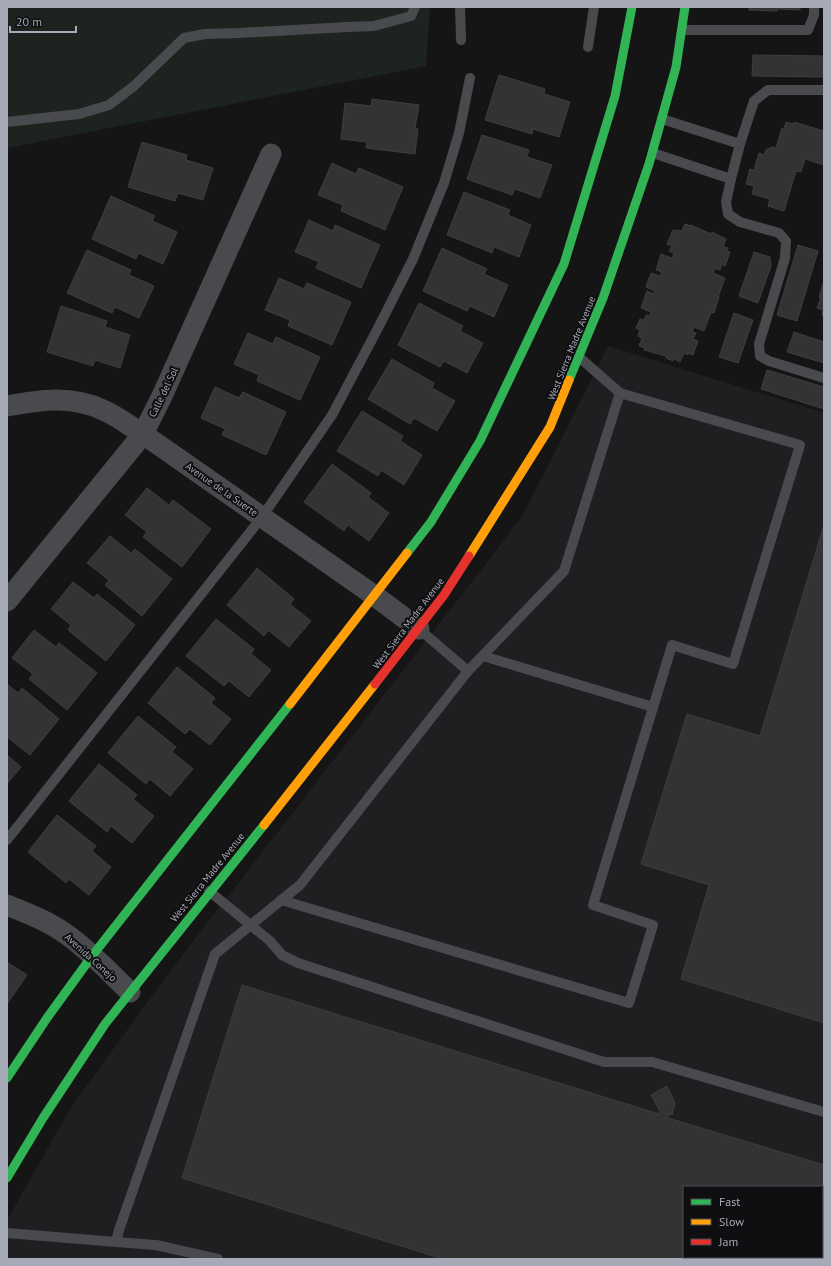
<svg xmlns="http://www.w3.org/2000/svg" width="831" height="1266" viewBox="0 0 831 1266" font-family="'PT Sans',sans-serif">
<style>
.built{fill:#1f1f21;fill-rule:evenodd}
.green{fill:#1d241f}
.building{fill:#333334;stroke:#3d3e41}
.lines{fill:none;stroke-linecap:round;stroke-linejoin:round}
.lane{stroke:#494a4e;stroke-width:10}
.street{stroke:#494a4e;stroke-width:21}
.fast{stroke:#30b455;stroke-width:9}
.slow{stroke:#ff9f0a;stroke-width:9}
.jam{stroke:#e5322d;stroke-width:9}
.labels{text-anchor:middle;stroke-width:4;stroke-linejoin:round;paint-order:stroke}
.street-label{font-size:10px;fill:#a6aab6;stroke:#0f0f11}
</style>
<rect width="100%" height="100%" fill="#151515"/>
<path class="built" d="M608 346 824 413V1259H7V1220L73 1104 177 962 522 517ZM684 1187H822V1257H684Z"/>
<path class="green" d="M7 7H430L426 66 7 148Z"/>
<g class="building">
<path d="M749 7H804H800V10L777 9V11L749 10Z"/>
<path d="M753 55 824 56V77L752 76Z"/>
<path d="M499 75 545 89 544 94 570 102 559 137 533 129 532 134 485 120Z"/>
<path d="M372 99 419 105 415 128 418 129 415 154 366 148 367 142 341 139 345 103 371 106Z"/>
<path d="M786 122 793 124 794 122 824 131V165L805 159 801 172 796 171 784 211 768 206 770 199 752 194 754 186 746 184 750 169 754 170 759 153 764 155 766 150 772 147 776 148 782 128 784 129Z"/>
<path d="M482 135 529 150 527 157 552 165 540 198 515 189 512 195 467 179Z"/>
<path d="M142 142 187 155 186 160 213 168 203 200 178 193 175 201 128 187Z"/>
<path d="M332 163 356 174 359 168 403 187 385 230 341 211 343 205 318 195Z"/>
<path d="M464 192 510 210 508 215 531 225 519 257 494 247 492 253 447 235Z"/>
<path d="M111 196 155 216 152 221 177 232 163 264 138 253 136 259 92 239Z"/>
<path d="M309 220 333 231 335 225 380 245 361 288 316 268 319 262 295 252Z"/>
<path d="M685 224 691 226V225L711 234 712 232 726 239 723 247 728 248 727 251 730 252 725 266 722 264 720 270 715 268 713 273 725 278 718 297H719L714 313 711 312 704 331 694 327 692 332 696 333 693 339 698 341 693 355 688 353V355L684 353 680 362 674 359 673 361 666 358V356L644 350 645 348 639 346 642 338 638 336 640 330 636 328 640 319 644 320 646 315 650 316 651 312 641 308 647 291 654 294 655 291 646 287 651 273 660 276 662 272 656 270 661 254 672 258 674 253 669 251 672 246 667 244 673 230 682 231Z"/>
<path d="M798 245 818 251 797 321 777 315Z"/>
<path d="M442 248 487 269 484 274 508 285 494 317 470 306 467 311 423 291Z"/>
<path d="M87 250 131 270 129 275 154 286 139 318 115 307 112 313 67 293Z"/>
<path d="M754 252 770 257 771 266 758 303 739 296Z"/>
<path d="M279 278 304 289 307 283 351 302 332 345 288 326 290 320 265 310Z"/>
<path d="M824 281V316L822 315 823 310 817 308 821 297H819Z"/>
<path d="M419 303 463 326 460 331 483 343 467 373 444 361 440 367 398 345Z"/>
<path d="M61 306 107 321 105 327 130 335 120 368 95 360 93 366 47 352Z"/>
<path d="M734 313 753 320 738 363 719 357Z"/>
<path d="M794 332 824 342V363L787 352Z"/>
<path d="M248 333 273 344 276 337 320 357 300 400 257 381 259 375 234 364Z"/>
<path d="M392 359 434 383 432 388 455 401 437 431 414 418 410 424 368 399Z"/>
<path d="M767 370 824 387V409L761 389Z"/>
<path d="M215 387 239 398 243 392 286 412 266 455 222 435 225 429 201 418Z"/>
<path d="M362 411 403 436 400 441 422 455 404 485 381 470 378 476 337 451Z"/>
<path d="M332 464 371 493 368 497 389 513 369 541 348 525 344 531 304 502Z"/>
<path d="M147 488 169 505 173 500 211 529 182 567 143 537 147 532 125 515Z"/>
<path d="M824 525V1023L681 979 709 885 641 864 687 714 760 736Z"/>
<path d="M110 536 131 553 135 549 172 579 142 616 105 585 109 580 87 563Z"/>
<path d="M257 568 294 599 290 604 311 621 289 647 268 630 264 636 227 605Z"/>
<path d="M73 582 94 598 97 594 135 625 106 661 68 630 71 625 51 609Z"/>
<path d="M216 619 254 649 251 654 271 670 249 697 229 681 224 686 186 656Z"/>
<path d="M34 630 56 647 59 643 97 673 67 710 29 679 33 674 12 658Z"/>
<path d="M177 667 215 698 211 703 231 719 210 745 190 729 185 734 148 703Z"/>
<path d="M7 684 18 693 22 688 59 719 30 755 7 737Z"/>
<path d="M138 716 176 747 172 752 193 769 170 796 150 779 146 784 108 753Z"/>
<path d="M7 755 21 767 7 784Z"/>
<path d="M99 764 137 795 133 799 154 816 132 843 111 826 107 832 69 801Z"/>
<path d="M57 815 96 846 92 851 111 867 89 895 69 879 66 883 28 852Z"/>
<path d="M7 962 27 975 7 1004Z"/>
<path d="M242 985 659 1114 660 1111 651 1095 667 1086 675 1103 672 1115 668 1114V1118L824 1165V1224L822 1231V1187H684V1257H814V1259H443L182 1178Z"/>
</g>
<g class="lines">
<g class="lane">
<path d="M460 7 461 40"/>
<path d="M682 30H808L814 15V7"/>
<path d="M588 47 594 7"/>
<path d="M824 90H768L754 101 740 144 731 179 726 202 728 214 740 222 779 233 786 241 785 258 759 344 760 356 769 361 824 378"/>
<path d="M662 119 740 144"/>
<path d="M7 122 79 114 109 105 134 86 184 38 205 34 239 33 347 27 374 26 411 16 415 7"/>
<path d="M653 153 731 179"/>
<path d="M483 656 653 707"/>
<path d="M468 671 564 571 620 393"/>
<path d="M7 840 262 517 332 415 377 330 413 259 444 183 459 133 470 78"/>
<path d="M209 891 270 941 282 955 298 963 604 1062H652L824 1112"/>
<path d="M281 900 629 1003 653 925 593 905 672 645 733 664 800 445 620 393 579 357"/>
<path d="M7 1233 116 1242 119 1230 215 954 300 885 468 671 419 629"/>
<path d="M116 1242 156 1245 218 1259"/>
</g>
<g class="street">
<path d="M7 406C42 400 70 395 103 410 117 416 130 426 143 434L375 596 419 629"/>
<path d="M7 601 143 434 162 396 271 154"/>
<path d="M7 905C27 913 48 921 66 934 89 950 109 972 130 992"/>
</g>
<g class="fast">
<path d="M569 380 603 298 649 164 676 67 685 7"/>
<path d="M407 553 431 522 480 441 564 264 615 96 632 7"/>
<path d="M7 1078 47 1018 92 956 290 704"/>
<path d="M7 1178 43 1118 105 1024 264 825"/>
</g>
<g class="slow">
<path d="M469 556 550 427 569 380"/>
<path d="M290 704 407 553"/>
<path d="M264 825 375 684"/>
</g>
<path class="jam" d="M375 684 444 595 469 556"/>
</g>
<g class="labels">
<g class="street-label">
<text transform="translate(571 348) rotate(-68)" y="4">West Sierra Madre Avenue</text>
<text transform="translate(163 392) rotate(-64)" y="4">Calle del Sol</text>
<text transform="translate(222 489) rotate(35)" y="4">Avenue de la Suerte</text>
<text transform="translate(408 623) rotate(-53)" y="4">West Sierra Madre Avenue</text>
<text transform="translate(207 877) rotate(-51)" y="4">West Sierra Madre Avenue</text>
<text transform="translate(91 957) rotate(42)" y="4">Avenida Conejo</text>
</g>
</g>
<rect width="831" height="1266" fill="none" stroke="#a6aab6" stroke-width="16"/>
<rect x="683" y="1186" width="140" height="72" fill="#0f0f11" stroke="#4b4d53"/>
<rect x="691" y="1199" width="20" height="6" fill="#30b455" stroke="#4b4d53"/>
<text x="719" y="1206" font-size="12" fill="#a6aab6">Fast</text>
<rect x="691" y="1219" width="20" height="6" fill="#ff9f0a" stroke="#4b4d53"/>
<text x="719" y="1226" font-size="12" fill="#a6aab6">Slow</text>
<rect x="691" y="1239" width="20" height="6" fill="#e5322d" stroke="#4b4d53"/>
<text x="719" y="1246" font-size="12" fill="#a6aab6">Jam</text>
<path d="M10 26v6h66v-6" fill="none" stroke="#a6aab6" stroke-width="2"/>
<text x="16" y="26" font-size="12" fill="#a6aab6" stroke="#0f0f11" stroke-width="3" paint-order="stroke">20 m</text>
</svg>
